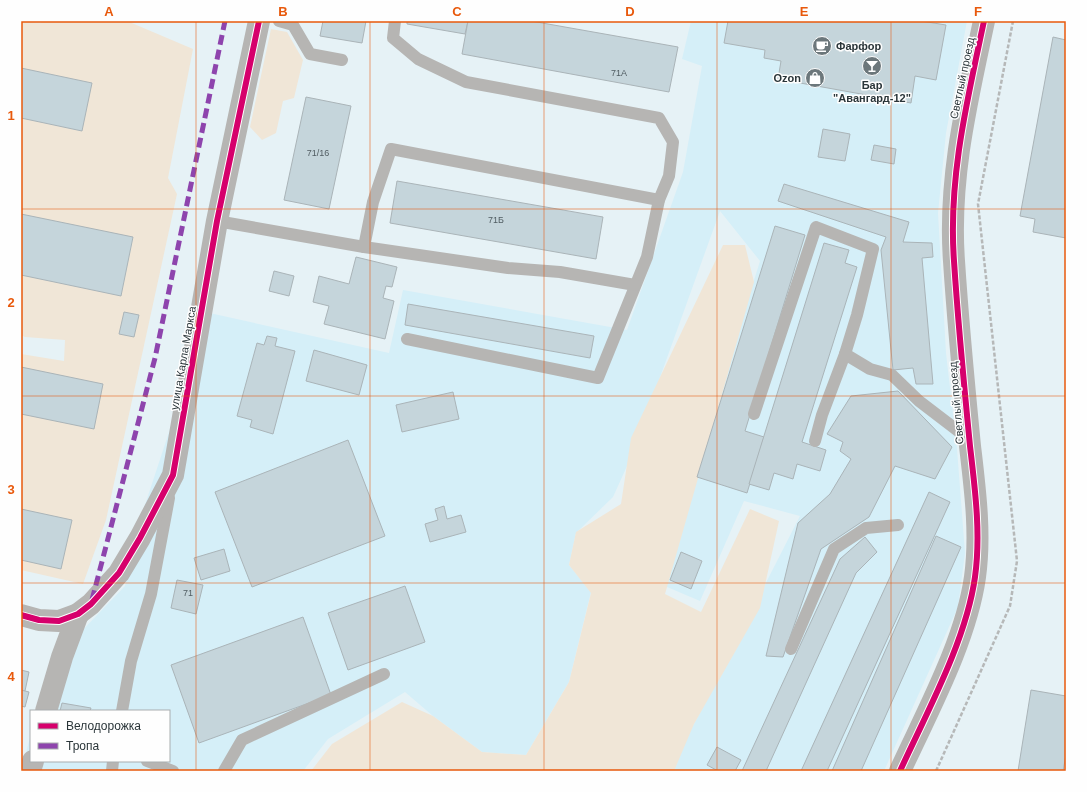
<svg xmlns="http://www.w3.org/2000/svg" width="1087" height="792" viewBox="0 0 1087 792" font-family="Helvetica,sans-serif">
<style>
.built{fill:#d5eff8}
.green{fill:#f0e6d7}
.building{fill:#c5d5db;stroke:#aab4b8}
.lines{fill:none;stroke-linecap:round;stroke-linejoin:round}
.path{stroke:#b6b8b8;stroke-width:2.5;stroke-dasharray:4 2;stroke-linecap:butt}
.service{stroke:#b6b5b3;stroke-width:12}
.minor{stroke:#b6b5b3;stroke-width:22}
.tertiary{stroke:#b6b5b3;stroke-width:22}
.quiet{stroke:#8e44ad;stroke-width:5;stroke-dasharray:10 5;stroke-linecap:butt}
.cycleway-casing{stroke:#fefefe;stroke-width:8}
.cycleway{stroke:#d6006c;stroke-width:6}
.grid{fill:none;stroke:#e8590c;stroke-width:1;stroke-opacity:0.55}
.labels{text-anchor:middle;stroke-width:3;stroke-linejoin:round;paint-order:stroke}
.number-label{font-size:9px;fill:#515d62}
.poi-label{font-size:11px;font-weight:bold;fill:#2a3539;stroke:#fefefe;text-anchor:start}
.street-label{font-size:11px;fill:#2a3539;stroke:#fefefe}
.neatline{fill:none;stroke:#e8590c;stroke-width:1.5}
.grid-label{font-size:13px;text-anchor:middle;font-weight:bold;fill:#e8590c}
</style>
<rect width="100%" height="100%" fill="#e6f2f6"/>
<path class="built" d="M691 21H967L946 133 938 213 946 353 957 449 965 553 958 607 884 771H670L800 516 744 501 700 601 660 584 760 261 720 211 632 455 613 497 576 533 569 565 591 592 569 682 526 755 482 752 433 716 405 692 328 739 303 771H21L31 734V761H169V711H37L75 638 125 586 141 517 173 420 205 312 389 353 403 290 627 330 683 172 702 66 682 59Z"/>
<g class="green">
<path d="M21 21 41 23 42 21H127L193 49 168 178 177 194 106 520 83 584 21 570V354L64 361 65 340 25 337 21 335V275L121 296 133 238 21 214V118L81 131 91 83 21 68Z"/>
<path d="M271 29 287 32 303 60 294 98 283 101 276 133 262 140 250 127Z"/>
<path d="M723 245H745L754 282 665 594 701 612 750 509 779 521 760 608 694 724 674 771H311L332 744 402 702 433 716 482 752 526 755 569 682 591 593 569 565 576 532 621 504 631 438Z"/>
</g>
<g class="building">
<path d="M323 21H366L362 43 320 36Z"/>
<path d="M407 21H468L465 34 407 24Z"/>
<path d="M468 21H531L678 47 669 92 462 54Z"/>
<path d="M728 21H921L946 25 936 80 915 76 911 103 778 79 781 61 764 58 765 50 724 43Z"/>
<path d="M1053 37 1066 40V238L1033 232 1035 219 1020 216Z"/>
<path d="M21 68 92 83 82 131 21 118Z"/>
<path d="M306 97 351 106 329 209 284 200Z"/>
<path d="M823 129 850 134 845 161 818 157Z"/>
<path d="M874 145 896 149 894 164 871 160Z"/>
<path d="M397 181 603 217 596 259 390 223Z"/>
<path d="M784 184 909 222 903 242 932 243 933 257 922 258 933 384H916L913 368 893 370 881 250 886 237 778 201Z"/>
<path d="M21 214 133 237 121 296 21 275Z"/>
<path d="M775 226 805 235 745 431 764 437 747 493 697 477Z"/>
<path d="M824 243 849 250 845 263 857 267 802 442 826 450 820 471 797 464 793 479 774 473 769 490 749 484Z"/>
<path d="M356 257 397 267 392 287 386 286 383 298 394 301 385 339 324 324 329 306 313 302 319 276 349 284Z"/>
<path d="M274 271 294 276 289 296 269 291Z"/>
<path d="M408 304 594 336 590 358 405 325Z"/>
<path d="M124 312 139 315 134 337 119 334Z"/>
<path d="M267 336 277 338 275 346 295 351 273 434 250 427 252 420 237 416 257 343 264 345Z"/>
<path d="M314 350 367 365 359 395 306 381Z"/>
<path d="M21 367 103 384 94 429 21 414Z"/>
<path d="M898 391 952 447 935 479 895 466 869 517 821 549 783 657 766 656 798 523 830 494 851 459 840 451 843 442 827 434 851 396Z"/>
<path d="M453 392 459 419 402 432 396 405Z"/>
<path d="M348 440 385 536 252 587 215 492Z"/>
<path d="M929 492 950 502 827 771H801Z"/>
<path d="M444 506 447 519 461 515 466 532 430 542 425 524 438 520 435 509Z"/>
<path d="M21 509 72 520 61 569 21 560Z"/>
<path d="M936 536 961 547 861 771H832Z"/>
<path d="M865 537 877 552 856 573 766 771H742L840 559Z"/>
<path d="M224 549 230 571 201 580 194 558Z"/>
<path d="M681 552 702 561 691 589 670 580Z"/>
<path d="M177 580 203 585 196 614 171 608Z"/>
<path d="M405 586 425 642 348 670 328 613Z"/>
<path d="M303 617 331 695 199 743 171 665Z"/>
<path d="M21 670 29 672 25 691 21 690Z"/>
<path d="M21 690 29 692 25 707 21 706Z"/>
<path d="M1031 690 1066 696V755L1063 771H1018Z"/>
<path d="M62 703 91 708 90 711H60Z"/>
<path d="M717 747 741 760 735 771H718L707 765Z"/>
</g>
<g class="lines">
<path class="path" d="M936 771 1010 606 1017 561 978 204 1013 21"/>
<g class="service">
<path d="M279 21 293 25 310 54 342 60"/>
<path d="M395 21 393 38 418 59 466 82 659 118 673 142 669 176 659 200 647 257 598 378 407 339"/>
<path d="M217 221 364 247 508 268 560 272 635 285"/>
<path d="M364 247 373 202 391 149 659 200"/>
<path d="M754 414 816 227 873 249 857 315 845 354 870 369 892 375 919 401 970 440"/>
<path d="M815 441 822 415 845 354"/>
<path d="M791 649 834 549 866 528 898 525"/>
<path d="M122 711 131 661 151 594 169 498"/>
<path d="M147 761 173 771"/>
<path d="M112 771 113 761"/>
<path d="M224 771 242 740 384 674"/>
</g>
<g class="minor">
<path d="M21 615 39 620 59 621 78 614 91 604 119 573 140 538 173 475 217 221 259 21"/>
<path d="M46 711 62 657 78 614"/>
<path d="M30 771 33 761"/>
</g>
<path class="tertiary" d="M900 771C927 712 966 641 975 577 981 534 975 489 970 446 964 385 958 323 954 261 948 179 967 101 984 21"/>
<path class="quiet" d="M92 600 155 358 225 21"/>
<defs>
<g id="cycleway">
<path d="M21 615 39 620 59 621 78 614 91 604 119 573 140 538 173 475 217 221 259 21"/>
<path d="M900 771C927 712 966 641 975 577 981 534 975 489 970 446 964 385 958 323 954 261 948 179 967 101 984 21"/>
</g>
</defs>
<use href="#cycleway" class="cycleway-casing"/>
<use href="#cycleway" class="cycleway"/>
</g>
<path class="grid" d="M196 21V771M370 21V771M544 21V771M717 21V771M891 21V771M21 209H1066M21 396H1066M21 583H1066"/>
<defs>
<symbol id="cafe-disc" viewBox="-11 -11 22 22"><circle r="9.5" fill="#6c777b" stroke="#fefefe"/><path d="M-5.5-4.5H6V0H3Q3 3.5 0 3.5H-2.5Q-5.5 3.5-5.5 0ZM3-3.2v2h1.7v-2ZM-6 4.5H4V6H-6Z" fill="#fff"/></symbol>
<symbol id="bar-disc" viewBox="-11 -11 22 22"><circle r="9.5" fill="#6c777b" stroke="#fefefe"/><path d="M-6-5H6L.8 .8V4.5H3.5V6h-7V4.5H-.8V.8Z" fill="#fff"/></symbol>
<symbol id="shop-disc" viewBox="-11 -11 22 22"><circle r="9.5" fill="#6c777b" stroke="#fefefe"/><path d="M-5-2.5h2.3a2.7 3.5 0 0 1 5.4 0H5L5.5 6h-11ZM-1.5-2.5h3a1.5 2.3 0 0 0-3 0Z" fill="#fff"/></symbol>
</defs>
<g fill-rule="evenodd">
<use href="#cafe-disc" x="811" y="35" width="22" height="22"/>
<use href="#bar-disc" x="861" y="55" width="22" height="22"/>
<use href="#shop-disc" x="804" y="67" width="22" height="22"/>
</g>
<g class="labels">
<g class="number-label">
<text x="619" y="76">71А</text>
<text x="318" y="156">71/16</text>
<text x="496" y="223">71Б</text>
<text x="188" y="596">71</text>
</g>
<g class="poi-label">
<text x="836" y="50">Фарфор</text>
<text x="801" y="82" text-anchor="end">Ozon</text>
<text x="872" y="89" text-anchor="middle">Бар<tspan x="872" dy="13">"Авангард-12"</tspan></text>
</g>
<g class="street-label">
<text transform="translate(962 78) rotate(-78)" y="4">Светлый проезд</text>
<text transform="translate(183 358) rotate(-80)" y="4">улица Карла Маркса</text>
<text transform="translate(956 403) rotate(-95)" y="4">Светлый проезд</text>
</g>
</g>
<rect width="1087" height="792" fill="none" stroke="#fefefe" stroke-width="44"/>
<rect x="30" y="710" width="140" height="52" fill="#fefefe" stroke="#a9aeaf"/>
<rect x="38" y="723" width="20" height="6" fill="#d6006c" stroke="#a9aeaf"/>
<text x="66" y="730" font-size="12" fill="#2a3539">Велодорожка</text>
<rect x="38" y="743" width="20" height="6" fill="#8e44ad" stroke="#a9aeaf"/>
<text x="66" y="750" font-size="12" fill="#2a3539">Тропа</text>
<rect x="22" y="22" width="1043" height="748" class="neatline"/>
<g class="grid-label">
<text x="109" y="16">A</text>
<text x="283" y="16">B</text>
<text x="457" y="16">C</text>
<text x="630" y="16">D</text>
<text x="804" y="16">E</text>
<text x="978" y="16">F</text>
<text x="11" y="120">1</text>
<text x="11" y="307">2</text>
<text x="11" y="494">3</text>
<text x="11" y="681">4</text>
</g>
</svg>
